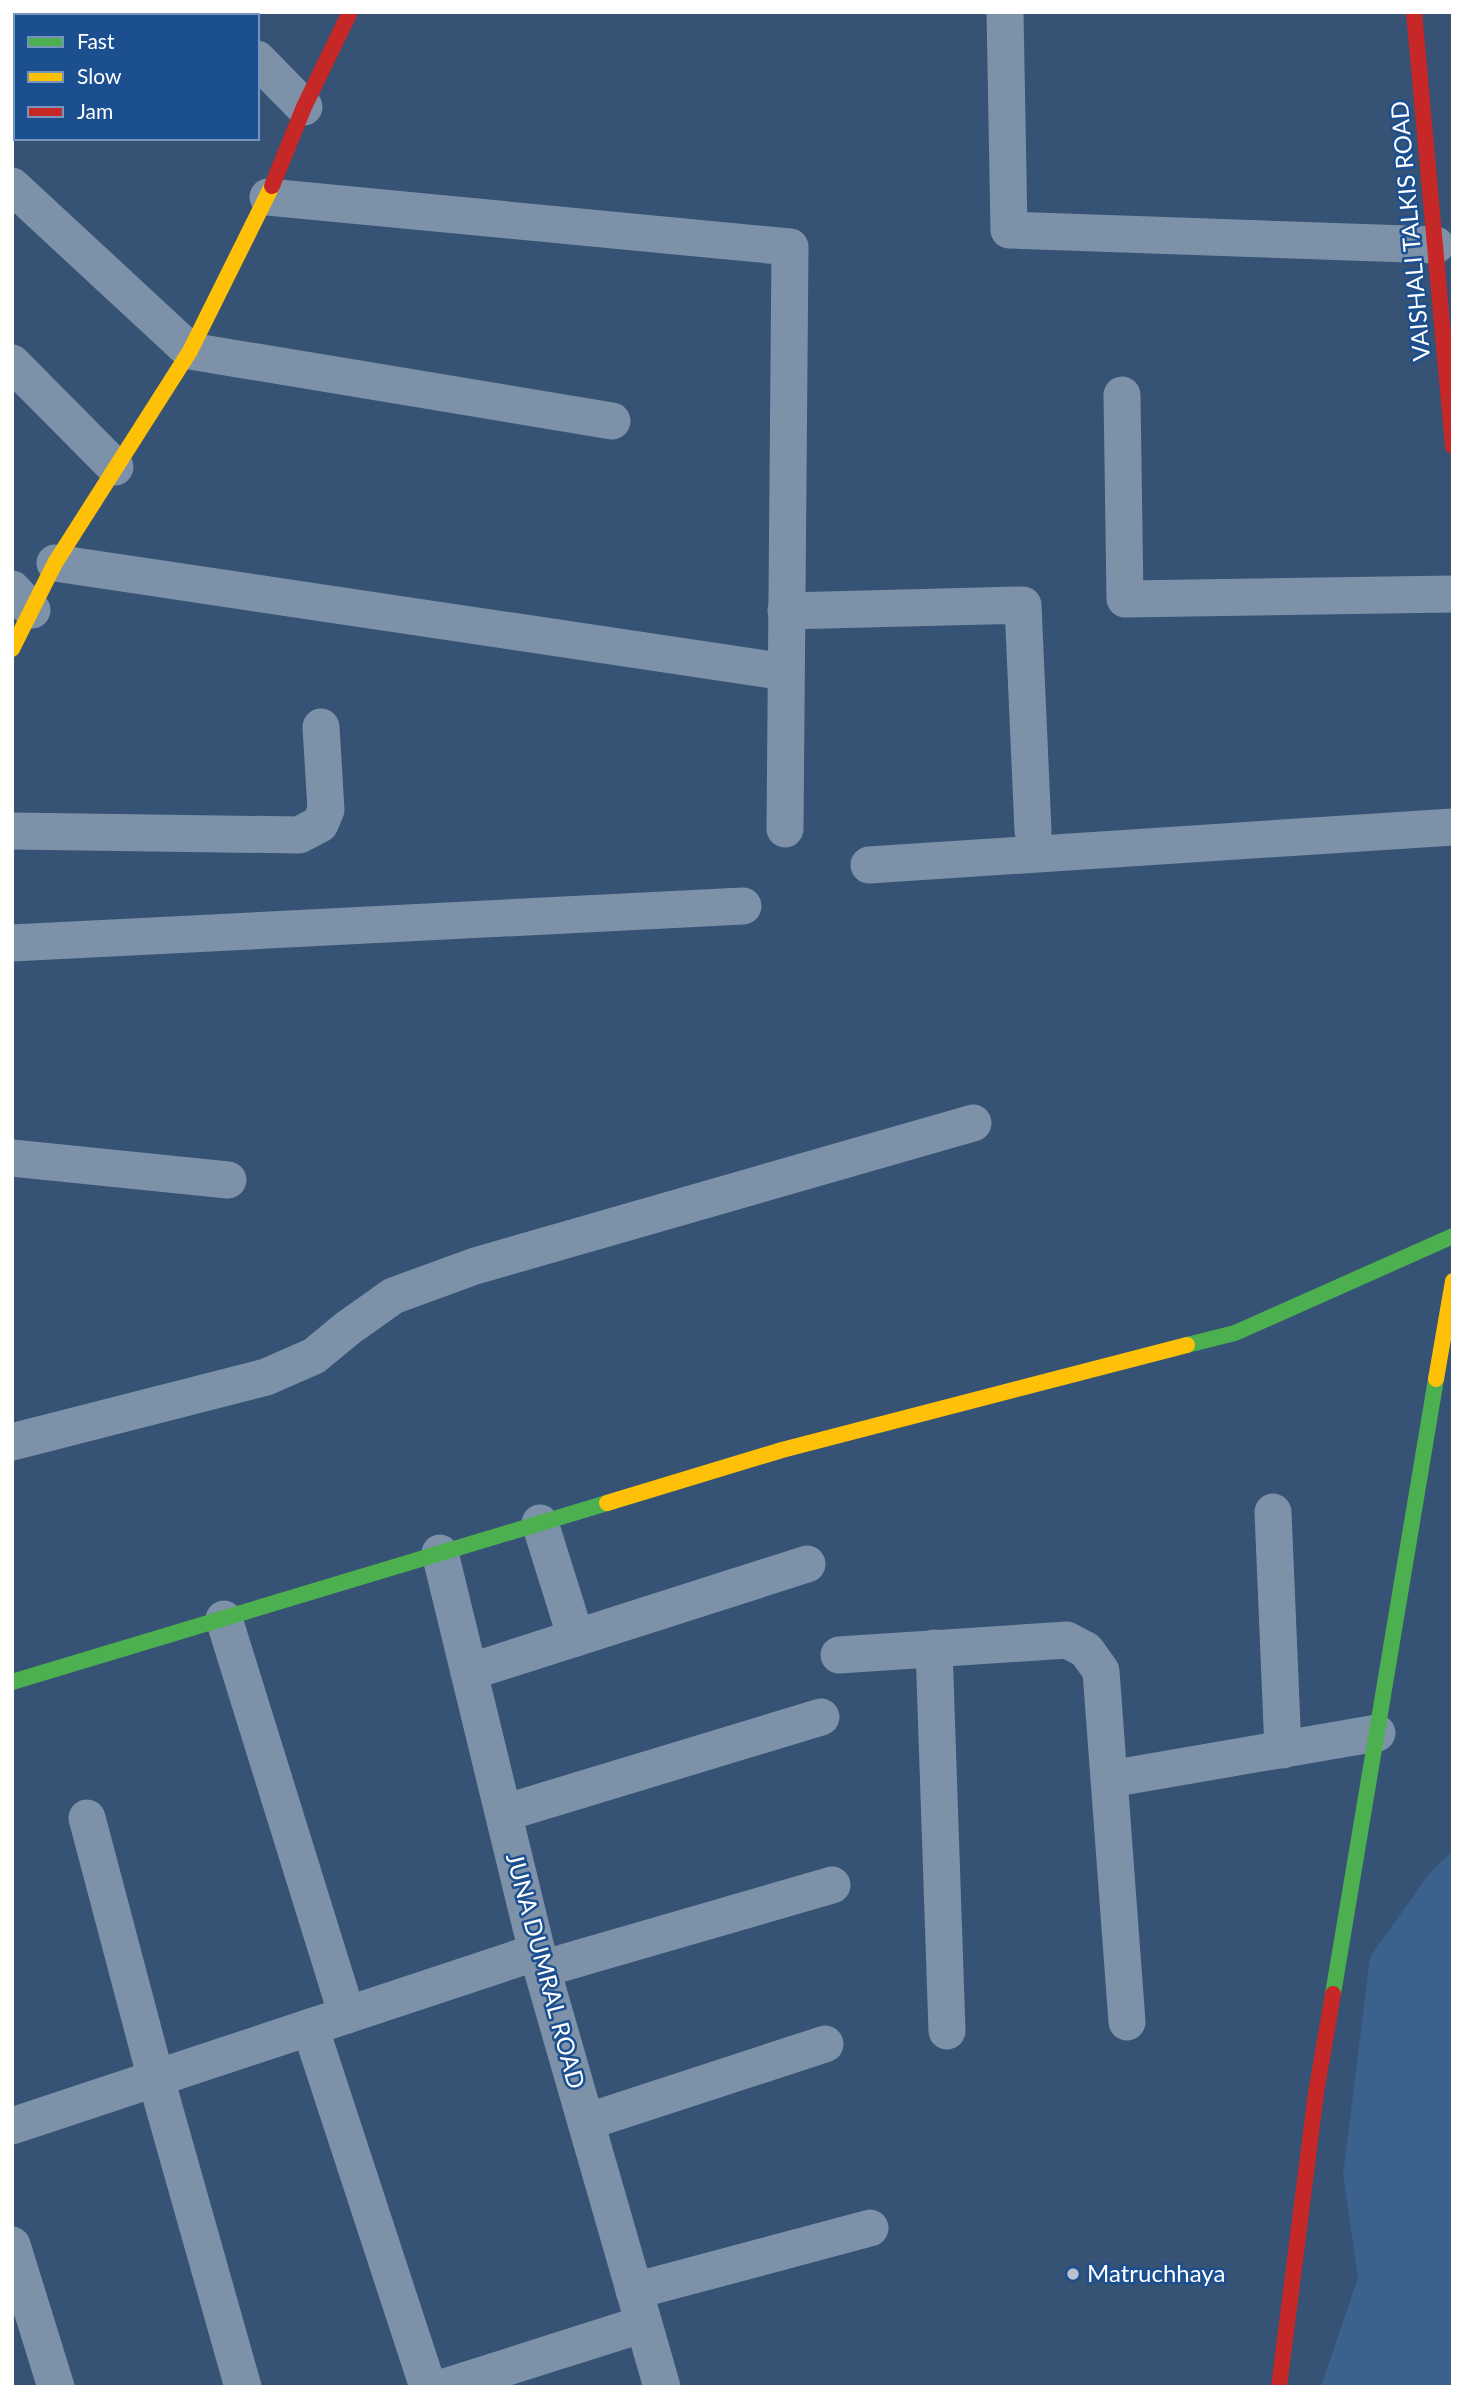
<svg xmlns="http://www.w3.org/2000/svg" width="1465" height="2399" viewBox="0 0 1465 2399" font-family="Lato,sans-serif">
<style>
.water{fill:#3b618d}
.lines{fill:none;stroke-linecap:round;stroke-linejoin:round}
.street{stroke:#7d92a8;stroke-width:37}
.fast{stroke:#4caf50;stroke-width:16}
.slow{stroke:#ffc107;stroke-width:16}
.jam{stroke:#c62828;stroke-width:16}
.poi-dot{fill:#b9c2ce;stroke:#1b4f8f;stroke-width:2.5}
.labels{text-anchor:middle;stroke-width:5;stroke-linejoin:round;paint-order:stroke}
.street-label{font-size:24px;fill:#fff;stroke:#1b4f8f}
.poi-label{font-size:24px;fill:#fff;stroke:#1b4f8f;text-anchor:start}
</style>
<rect width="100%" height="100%" fill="#365274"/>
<path class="water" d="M1453 1851V2387H1321L1358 2277 1343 2175 1370 1957 1431 1871Z"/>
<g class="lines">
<g class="street">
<path d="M211 12 215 16"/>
<path d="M1005 12 1009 230 1436 245"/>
<path d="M257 59 304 107"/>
<path d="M12 186 190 351 612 421"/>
<path d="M268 197 790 247 785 829"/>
<path d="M12 363 115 467"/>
<path d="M1122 395 1125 599 1453 594"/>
<path d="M55 563 786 672"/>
<path d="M12 589 32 610"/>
<path d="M786 611 1023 605 1033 831"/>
<path d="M12 831 299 835 320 824 326 810 321 727"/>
<path d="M869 865 1453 827"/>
<path d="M12 943 743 906"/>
<path d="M12 1158 228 1180"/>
<path d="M12 1442 266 1377 314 1356 348 1328 393 1296 475 1266 973 1123"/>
<path d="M1273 1512 1283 1750"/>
<path d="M540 1523 576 1638"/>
<path d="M440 1553 537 1952 662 2387"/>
<path d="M224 1619 347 2015"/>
<path d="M934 1648 947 2031"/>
<path d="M839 1655 1067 1640 1086 1650 1101 1671 1127 2022"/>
<path d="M469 1672 807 1564"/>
<path d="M1110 1779 1377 1733"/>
<path d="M504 1813 821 1717"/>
<path d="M87 1818 156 2079 243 2387"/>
<path d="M542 1969 832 1885"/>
<path d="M310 2027 428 2387"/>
<path d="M586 2122 825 2044"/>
<path d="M12 2126 537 1952"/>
<path d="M12 2245 56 2387"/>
<path d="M634 2291 870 2228"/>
<path d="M445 2387 643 2324"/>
</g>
<g class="fast">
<path d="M1187 1345 1235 1333 1453 1236"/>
<path d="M12 1682 607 1503"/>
<path d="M1333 1994 1436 1379"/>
</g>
<g class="slow">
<path d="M12 649 55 563 190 351 272 186"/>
<path d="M1436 1379 1453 1281"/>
<path d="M607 1503 782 1450 1187 1345"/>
</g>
<g class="jam">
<path d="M1414 12 1453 446"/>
<path d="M272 186 304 107 350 12"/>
<path d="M1279 2387 1316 2093 1333 1994"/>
</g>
</g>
<circle class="poi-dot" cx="1073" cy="2274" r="7"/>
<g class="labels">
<g class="street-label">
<text transform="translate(1411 231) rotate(-95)" y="8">VAISHALI TALKIS ROAD</text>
<text transform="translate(545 1971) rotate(75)" y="8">JUNA DUMRAL ROAD</text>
</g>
<g class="poi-label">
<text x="1087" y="2282">Matruchhaya</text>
</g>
</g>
<rect width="1465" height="2399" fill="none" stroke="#ffffff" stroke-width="28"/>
<rect x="14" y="14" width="245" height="126" fill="#1b4f8f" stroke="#7695bc" stroke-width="2"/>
<rect x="28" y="37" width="35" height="10" fill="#4caf50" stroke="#7695bc" stroke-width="2"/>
<text x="77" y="49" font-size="21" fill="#ffffff">Fast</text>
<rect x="28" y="72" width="35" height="10" fill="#ffc107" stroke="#7695bc" stroke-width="2"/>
<text x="77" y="84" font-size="21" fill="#ffffff">Slow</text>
<rect x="28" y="107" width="35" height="10" fill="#c62828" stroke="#7695bc" stroke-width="2"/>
<text x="77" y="119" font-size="21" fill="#ffffff">Jam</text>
</svg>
